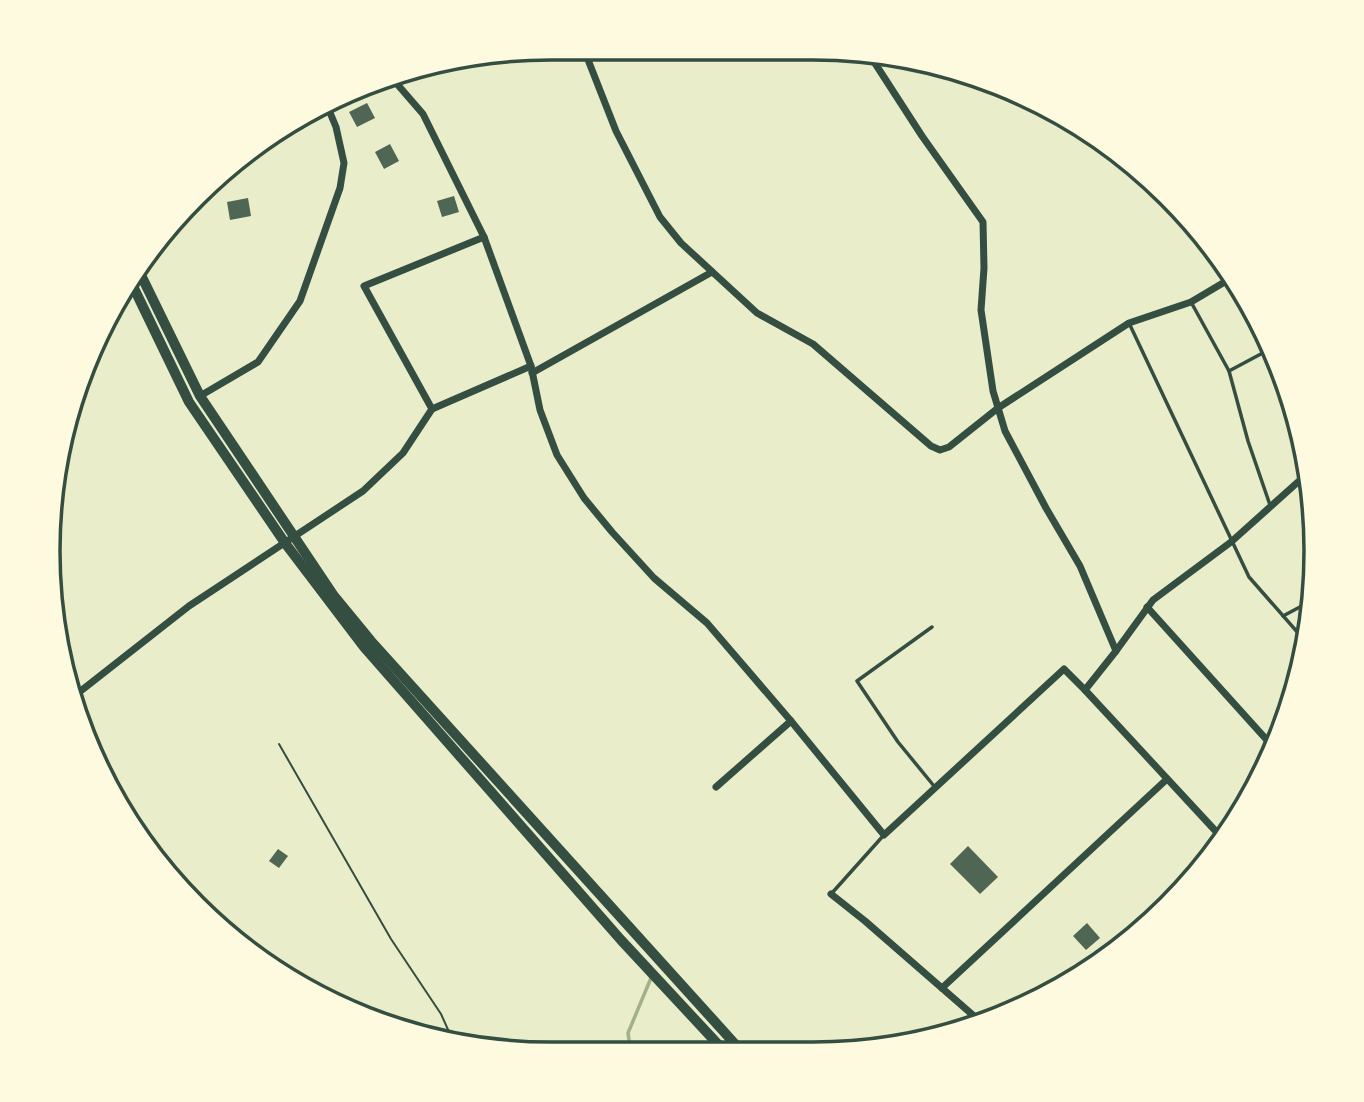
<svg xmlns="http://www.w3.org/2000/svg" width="1364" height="1102" viewBox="0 0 1364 1102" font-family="'Nunito Sans',sans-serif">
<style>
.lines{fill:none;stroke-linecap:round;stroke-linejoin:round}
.stream{stroke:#a3b18a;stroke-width:3.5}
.building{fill:#4f6655}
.path{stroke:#344e41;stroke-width:2}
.service{stroke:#344e41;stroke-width:3.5}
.minor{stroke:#344e41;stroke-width:7}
.primary{stroke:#344e41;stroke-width:10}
.rim{fill:none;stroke:#344e41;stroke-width:3.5}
</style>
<rect width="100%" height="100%" fill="#e9edc9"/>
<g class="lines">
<path class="stream" d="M631 1054 628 1033 651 978"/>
</g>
<g class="building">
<path d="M367 103 375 118 357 127 349 112Z"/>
<path d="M390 144 399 161 384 169 375 152Z"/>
<path d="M454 196 459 212 442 217 437 201Z"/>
<path d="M248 198 251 216 230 220 227 202Z"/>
<path d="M968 846 998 877 980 894 950 864Z"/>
<path d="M278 849 288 856 279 868 269 861Z"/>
<path d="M1087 923 1100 938 1086 950 1073 936Z"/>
<path d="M1133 925 1140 932 1128 943 1121 936Z"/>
</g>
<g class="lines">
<g class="path">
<path d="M1306 528 1315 536"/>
<path d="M279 744 391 939 441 1014 454 1043"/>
</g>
<g class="service">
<path d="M1191 302 1229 371 1248 441 1270 505"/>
<path d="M1129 323 1249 577 1306 642"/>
<path d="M1229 371 1272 348"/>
<path d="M1283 616 1313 600"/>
<path d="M932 627 857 681 898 742 934 786"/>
<path d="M832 893 883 836"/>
</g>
<g class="minor">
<path d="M583 47 616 131 660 217 681 243 757 313 813 344 931 446 940 450 949 447 998 408 1129 323 1191 302 1233 277"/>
<path d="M869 54 922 136 983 222 984 268 981 310 993 391 1005 431 1046 508 1080 566 1116 651 1085 690 1223 839"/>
<path d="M484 237 531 366 540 410 557 455 584 498 612 532 654 578 707 623 791 721 716 787"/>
<path d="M532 373 712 272"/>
<path d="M200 396 258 362 300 301 340 188 344 163 336 127 326 103"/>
<path d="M432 409 531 366"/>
<path d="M1147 607 1274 748"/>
<path d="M1116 651 1153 600 1231 542 1308 473"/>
<path d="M73 697 189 606 363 491 403 453 432 409 364 286 484 237 423 114 391 77"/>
<path d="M791 721 884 835 1064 669 1085 690"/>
<path d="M831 894 865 921 982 1023"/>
<path d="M942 988 1167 779"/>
</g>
<g class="primary">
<path d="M138 269 200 396 334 596 371 641 744 1054"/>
<path d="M130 280 189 402 285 543 364 647 621 940 727 1054"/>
</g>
</g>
<path d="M0 0H1364V1102H0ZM551 60H813A491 491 0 0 1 1304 551V551A491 491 0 0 1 813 1042H551A491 491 0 0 1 60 551V551A491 491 0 0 1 551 60Z" fill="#fefae0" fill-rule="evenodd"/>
<path class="rim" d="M551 60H813A491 491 0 0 1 1304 551V551A491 491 0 0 1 813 1042H551A491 491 0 0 1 60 551V551A491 491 0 0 1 551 60Z"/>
</svg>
